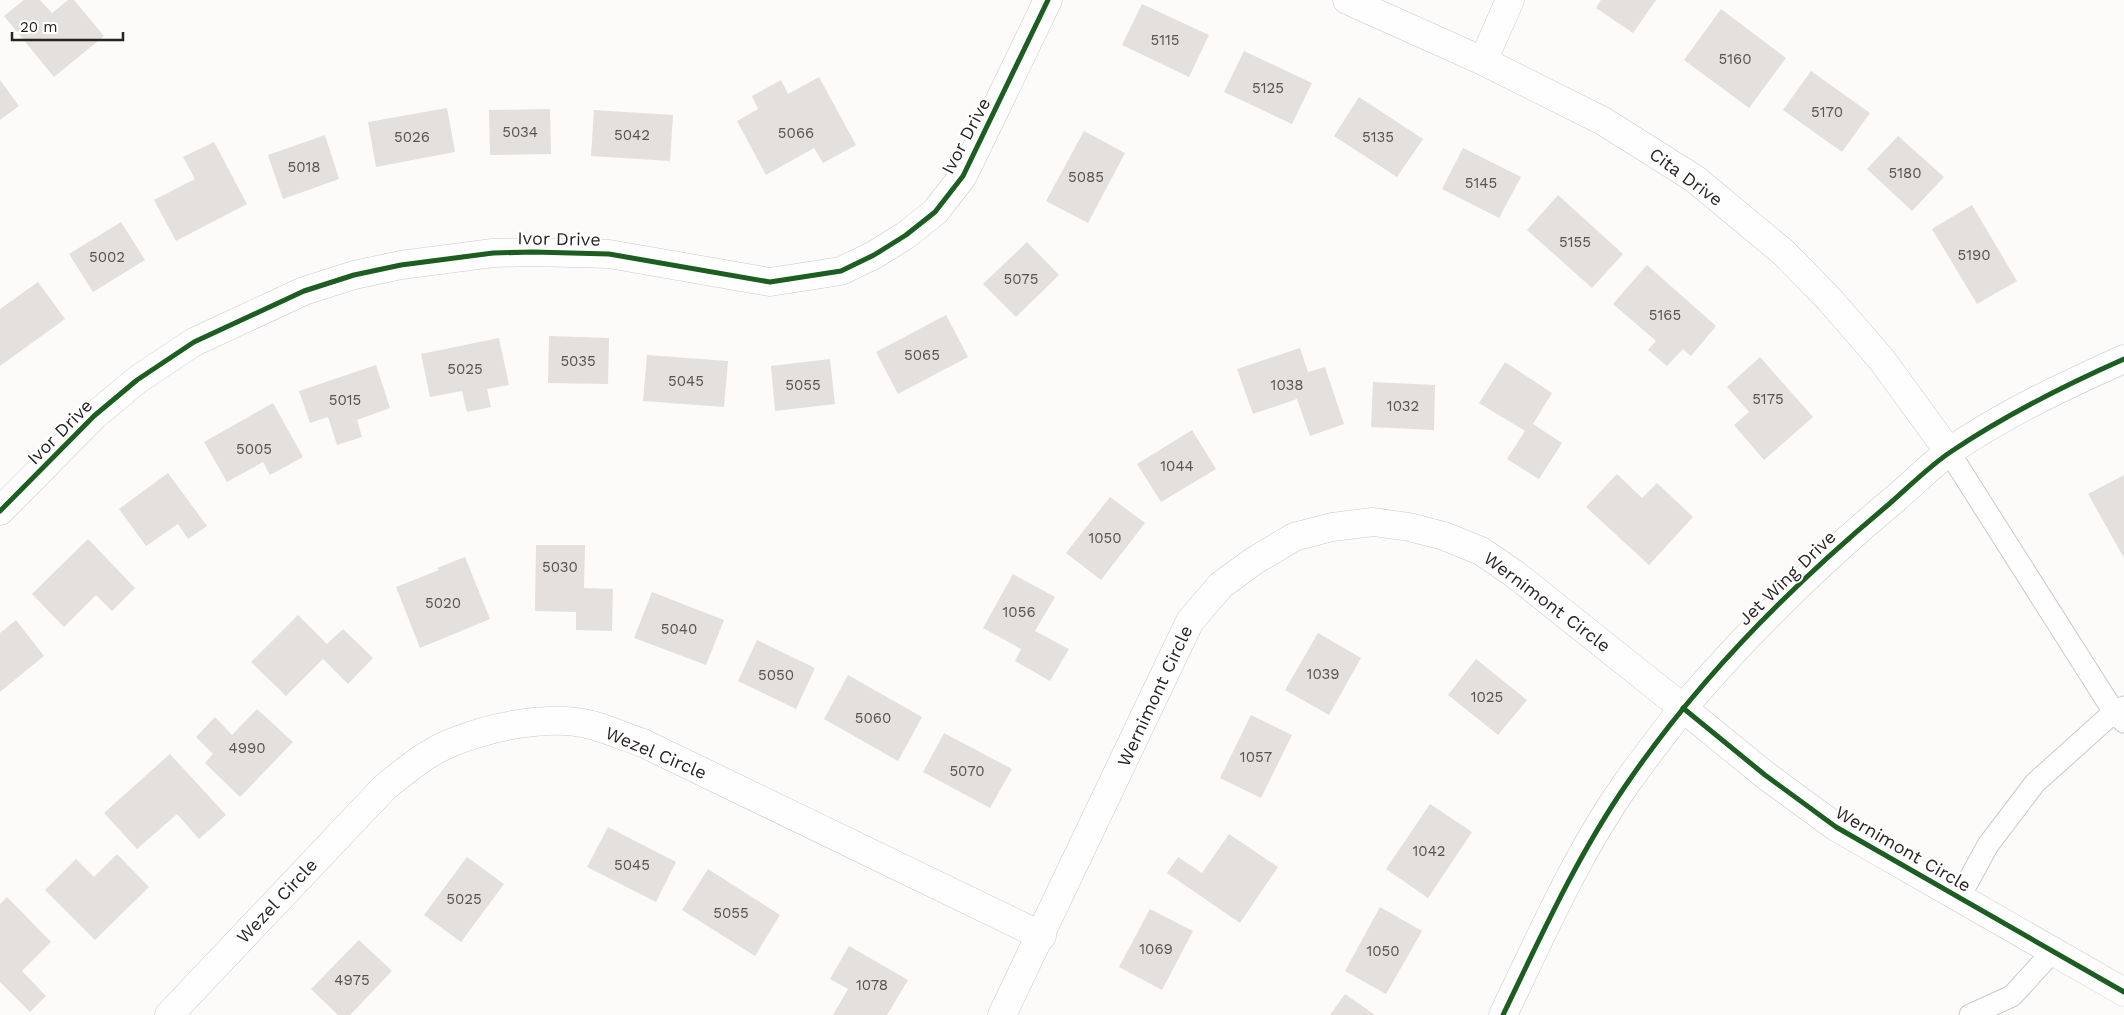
<svg xmlns="http://www.w3.org/2000/svg" width="2124" height="1015" viewBox="0 0 2124 1015" font-family="'Work Sans',sans-serif">
<style>
.building{fill:#e3e0de}
.lines{fill:none;stroke-linecap:round;stroke-linejoin:round}
.lane-casing{stroke:#cccac8;stroke-width:23}
.street-casing{stroke:#cccac8;stroke-width:29}
.secondary-casing{stroke:#cccac8;stroke-width:29}
.lane{stroke:#fffefe;stroke-width:21}
.street{stroke:#fffefe;stroke-width:28}
.secondary{stroke:#fffefe;stroke-width:28}
.cycleway-casing{stroke:#fff;stroke-width:8}
.cycleway{stroke:#1b5e20;stroke-width:5}
.labels{text-anchor:middle;stroke-width:4;stroke-linejoin:round;paint-order:stroke}
.number-label{font-size:15px;fill:#585452}
.street-label{font-size:18px;fill:#272321;stroke:#fff}
</style>
<rect width="100%" height="100%" fill="#fdfbf9"/>
<g class="building">
<path d="M24 0H40L52 13 68 0H74L104 36 54 77 4 16Z"/>
<path d="M1601 0H1656L1633 33 1596 8Z"/>
<path d="M1142 4 1209 35 1189 77 1122 45Z"/>
<path d="M1721 9 1786 58 1749 108 1684 60Z"/>
<path d="M1244 51 1312 83 1292 124 1224 92Z"/>
<path d="M1811 71 1870 113 1842 152 1783 110Z"/>
<path d="M819 77 856 145 823 163 814 148 766 175 737 121 758 109 752 96 781 80 788 94Z"/>
<path d="M0 80 19 106 0 120Z"/>
<path d="M1359 97 1423 139 1397 177 1334 136Z"/>
<path d="M447 108 455 152 376 167 368 122Z"/>
<path d="M550 109 551 154 490 155 489 110Z"/>
<path d="M594 110 673 115 670 161 591 156Z"/>
<path d="M1084 131 1125 153 1088 223 1046 201Z"/>
<path d="M325 135 339 179 283 199 268 155Z"/>
<path d="M1898 136 1944 177 1912 211 1867 169Z"/>
<path d="M214 142 247 204 176 241 154 200 195 179 183 157Z"/>
<path d="M1463 148 1521 177 1499 218 1442 189Z"/>
<path d="M1558 195 1623 254 1592 288 1527 230Z"/>
<path d="M1972 205 2017 281 1977 304 1932 229Z"/>
<path d="M121 222 145 260 93 292 69 254Z"/>
<path d="M1027 242 1059 275 1016 317 983 284Z"/>
<path d="M1647 265 1716 326 1691 356 1683 349 1667 366 1648 350 1656 341 1613 304Z"/>
<path d="M38 282 65 319 0 366V309Z"/>
<path d="M946 315 968 357 898 394 876 352Z"/>
<path d="M549 336 609 338 608 384 548 383Z"/>
<path d="M499 338 509 385 487 389 491 407 467 412 462 391 430 397 421 354Z"/>
<path d="M1300 348 1308 372 1325 367 1344 424 1310 436 1297 399 1253 414 1237 369Z"/>
<path d="M647 355 728 361 724 407 643 401Z"/>
<path d="M1760 357 1813 417 1764 460 1734 425 1749 412 1727 387Z"/>
<path d="M830 359 835 404 775 411 771 366Z"/>
<path d="M1505 362 1552 393 1533 424 1562 443 1539 479 1507 459 1525 431 1479 403Z"/>
<path d="M376 365 390 408 357 420 362 437 337 445 328 417 310 423 299 391Z"/>
<path d="M1373 382 1435 385 1434 430 1371 427Z"/>
<path d="M273 403 303 457 270 475 263 462 227 482 204 442Z"/>
<path d="M1192 430 1216 469 1161 502 1137 464Z"/>
<path d="M168 473 207 526 188 539 178 524 146 546 119 509Z"/>
<path d="M1617 474 1642 498 1657 483 1693 517 1649 565 1586 507Z"/>
<path d="M2124 475V558L2088 494Z"/>
<path d="M1110 497 1145 523 1101 580 1066 553Z"/>
<path d="M88 539 135 588 112 611 96 595 64 627 32 594Z"/>
<path d="M536 545H585L584 588 613 589 612 631 576 630V612L535 611Z"/>
<path d="M465 557 490 619 420 648 396 587 439 570 437 568Z"/>
<path d="M1013 574 1055 597 1035 631 1069 649 1050 681 1015 661 1021 649 983 628Z"/>
<path d="M652 592 724 620 706 665 634 638Z"/>
<path d="M298 615 327 644 343 629 373 658 348 684 323 659 286 696 251 662Z"/>
<path d="M16 620 44 656 0 692V633Z"/>
<path d="M1318 633 1361 658 1329 715 1285 690Z"/>
<path d="M757 640 815 668 796 709 738 681Z"/>
<path d="M1476 659 1527 700 1498 735 1448 695Z"/>
<path d="M848 675 922 717 898 761 824 719Z"/>
<path d="M257 709 293 742 240 797 205 763 213 754 196 737 215 717 232 735Z"/>
<path d="M1251 715 1292 735 1261 798 1220 778Z"/>
<path d="M944 733 1012 769 990 808 923 772Z"/>
<path d="M170 754 226 815 199 839 177 814 137 849 104 813Z"/>
<path d="M1430 804 1472 832 1428 898 1386 869Z"/>
<path d="M608 827 676 862 656 902 587 867Z"/>
<path d="M1229 834 1278 867 1240 923 1167 873 1178 857 1202 873Z"/>
<path d="M117 854 149 887 95 940 45 890 76 859 94 877Z"/>
<path d="M467 857 504 884 461 942 424 915Z"/>
<path d="M708 869 780 915 755 956 682 910Z"/>
<path d="M7 897 51 942 22 971 46 996 30 1012 0 982V904Z"/>
<path d="M1380 907 1422 931 1386 994 1345 971Z"/>
<path d="M1150 909 1193 931 1162 990 1119 967Z"/>
<path d="M359 940 392 971 350 1015H338L311 989Z"/>
<path d="M849 946 908 980 887 1015H833L848 989 830 979Z"/>
<path d="M1345 994 1375 1015H1330Z"/>
</g>
<g class="lines">
<defs>
<g id="lane">
<path d="M1949 452 2114 712 2124 722"/>
<path d="M1959 898 1988 845 2035 783 2114 712 2124 707"/>
<path d="M1970 1015 2012 996 2053 951"/>
</g>
<g id="street">
<path d="M1347 0 1483 61 1603 121 1695 179 1783 252 1830 300 1882 360 1949 452"/>
<path d="M1483 61 1510 0"/>
<path d="M0 511 94 416 137 380 194 342 304 291 354 275 401 265 493 253 533 252 609 254 770 282 841 271 874 255 906 235 935 212 963 176 1048 0"/>
<path d="M169 1015 384 788C405 771 427 752 453 742 493 726 551 714 592 725 609 730 626 737 643 743L1042 936"/>
<path d="M1002 1015 1190 621 1221 585 1254 561 1294 537 1332 527 1373 522 1409 527 1444 536 1481 551 1516 575 1683 708C1748 632 1819 562 1896 498 1914 483 1931 465 1950 451 2004 414 2064 386 2124 359"/>
</g>
<path id="secondary" d="M1503 1015C1541 936 1577 853 1628 781 1646 756 1665 732 1683 708L1765 775 1836 827 2124 992"/>
</defs>
<use href="#lane" class="lane-casing"/>
<use href="#street" class="street-casing"/>
<use href="#secondary" class="secondary-casing"/>
<use href="#lane" class="lane"/>
<use href="#street" class="street"/>
<use href="#secondary" class="secondary"/>
<defs>
<g id="cycleway">
<path d="M0 511 94 416 137 380 194 342 304 291 354 275 401 265 493 253 533 252 609 254 770 282 841 271 874 255 906 235 935 212 963 176 1048 0"/>
<path d="M1683 708 1765 775 1836 827 2124 992"/>
<path d="M1503 1015C1541 936 1578 854 1628 782 1700 677 1791 586 1888 505 1909 487 1929 466 1952 451 2007 414 2063 386 2124 359"/>
</g>
</defs>
<use href="#cycleway" class="cycleway-casing"/>
<use href="#cycleway" class="cycleway"/>
</g>
<g class="labels">
<g class="number-label">
<text x="1165" y="45">5115</text>
<text x="1735" y="64">5160</text>
<text x="1268" y="93">5125</text>
<text x="1827" y="117">5170</text>
<text x="520" y="137">5034</text>
<text x="796" y="138">5066</text>
<text x="632" y="140">5042</text>
<text x="412" y="142">5026</text>
<text x="1378" y="142">5135</text>
<text x="304" y="172">5018</text>
<text x="1905" y="178">5180</text>
<text x="1086" y="182">5085</text>
<text x="1481" y="188">5145</text>
<text x="1575" y="247">5155</text>
<text x="1974" y="260">5190</text>
<text x="107" y="262">5002</text>
<text x="1021" y="284">5075</text>
<text x="1665" y="320">5165</text>
<text x="922" y="360">5065</text>
<text x="578" y="366">5035</text>
<text x="465" y="374">5025</text>
<text x="686" y="386">5045</text>
<text x="803" y="390">5055</text>
<text x="1287" y="390">1038</text>
<text x="1768" y="404">5175</text>
<text x="345" y="405">5015</text>
<text x="1403" y="411">1032</text>
<text x="254" y="454">5005</text>
<text x="1177" y="471">1044</text>
<text x="1105" y="543">1050</text>
<text x="560" y="572">5030</text>
<text x="443" y="608">5020</text>
<text x="1019" y="617">1056</text>
<text x="679" y="634">5040</text>
<text x="1323" y="679">1039</text>
<text x="776" y="680">5050</text>
<text x="1487" y="702">1025</text>
<text x="873" y="723">5060</text>
<text x="247" y="753">4990</text>
<text x="1256" y="762">1057</text>
<text x="967" y="776">5070</text>
<text x="1429" y="856">1042</text>
<text x="632" y="870">5045</text>
<text x="464" y="904">5025</text>
<text x="731" y="918">5055</text>
<text x="1156" y="954">1069</text>
<text x="1383" y="956">1050</text>
<text x="352" y="985">4975</text>
<text x="872" y="990">1078</text>
</g>
<g class="street-label">
<text transform="translate(966 136) rotate(-62)" y="6">Ivor Drive</text>
<text transform="translate(1686 177) rotate(36)" y="6">Cita Drive</text>
<text transform="translate(559 239) rotate(1)" y="6">Ivor Drive</text>
<text transform="translate(60 432) rotate(-45)" y="6">Ivor Drive</text>
<text transform="translate(1787 578) rotate(-44)" y="6">Jet Wing Drive</text>
<text transform="translate(1547 602) rotate(37)" y="6">Wernimont Circle</text>
<text transform="translate(1155 696) rotate(-65)" y="6">Wernimont Circle</text>
<text transform="translate(656 753) rotate(23)" y="6">Wezel Circle</text>
<text transform="translate(1903 849) rotate(30)" y="6">Wernimont Circle</text>
<text transform="translate(277 901) rotate(-47)" y="6">Wezel Circle</text>
</g>
</g>
<path d="M12 32v8h111v-8" fill="none" stroke="#272321" stroke-width="2.5"/>
<text x="20" y="32" font-size="15" fill="#272321" stroke="#ffffff" stroke-width="4" paint-order="stroke">20 m</text>
</svg>
